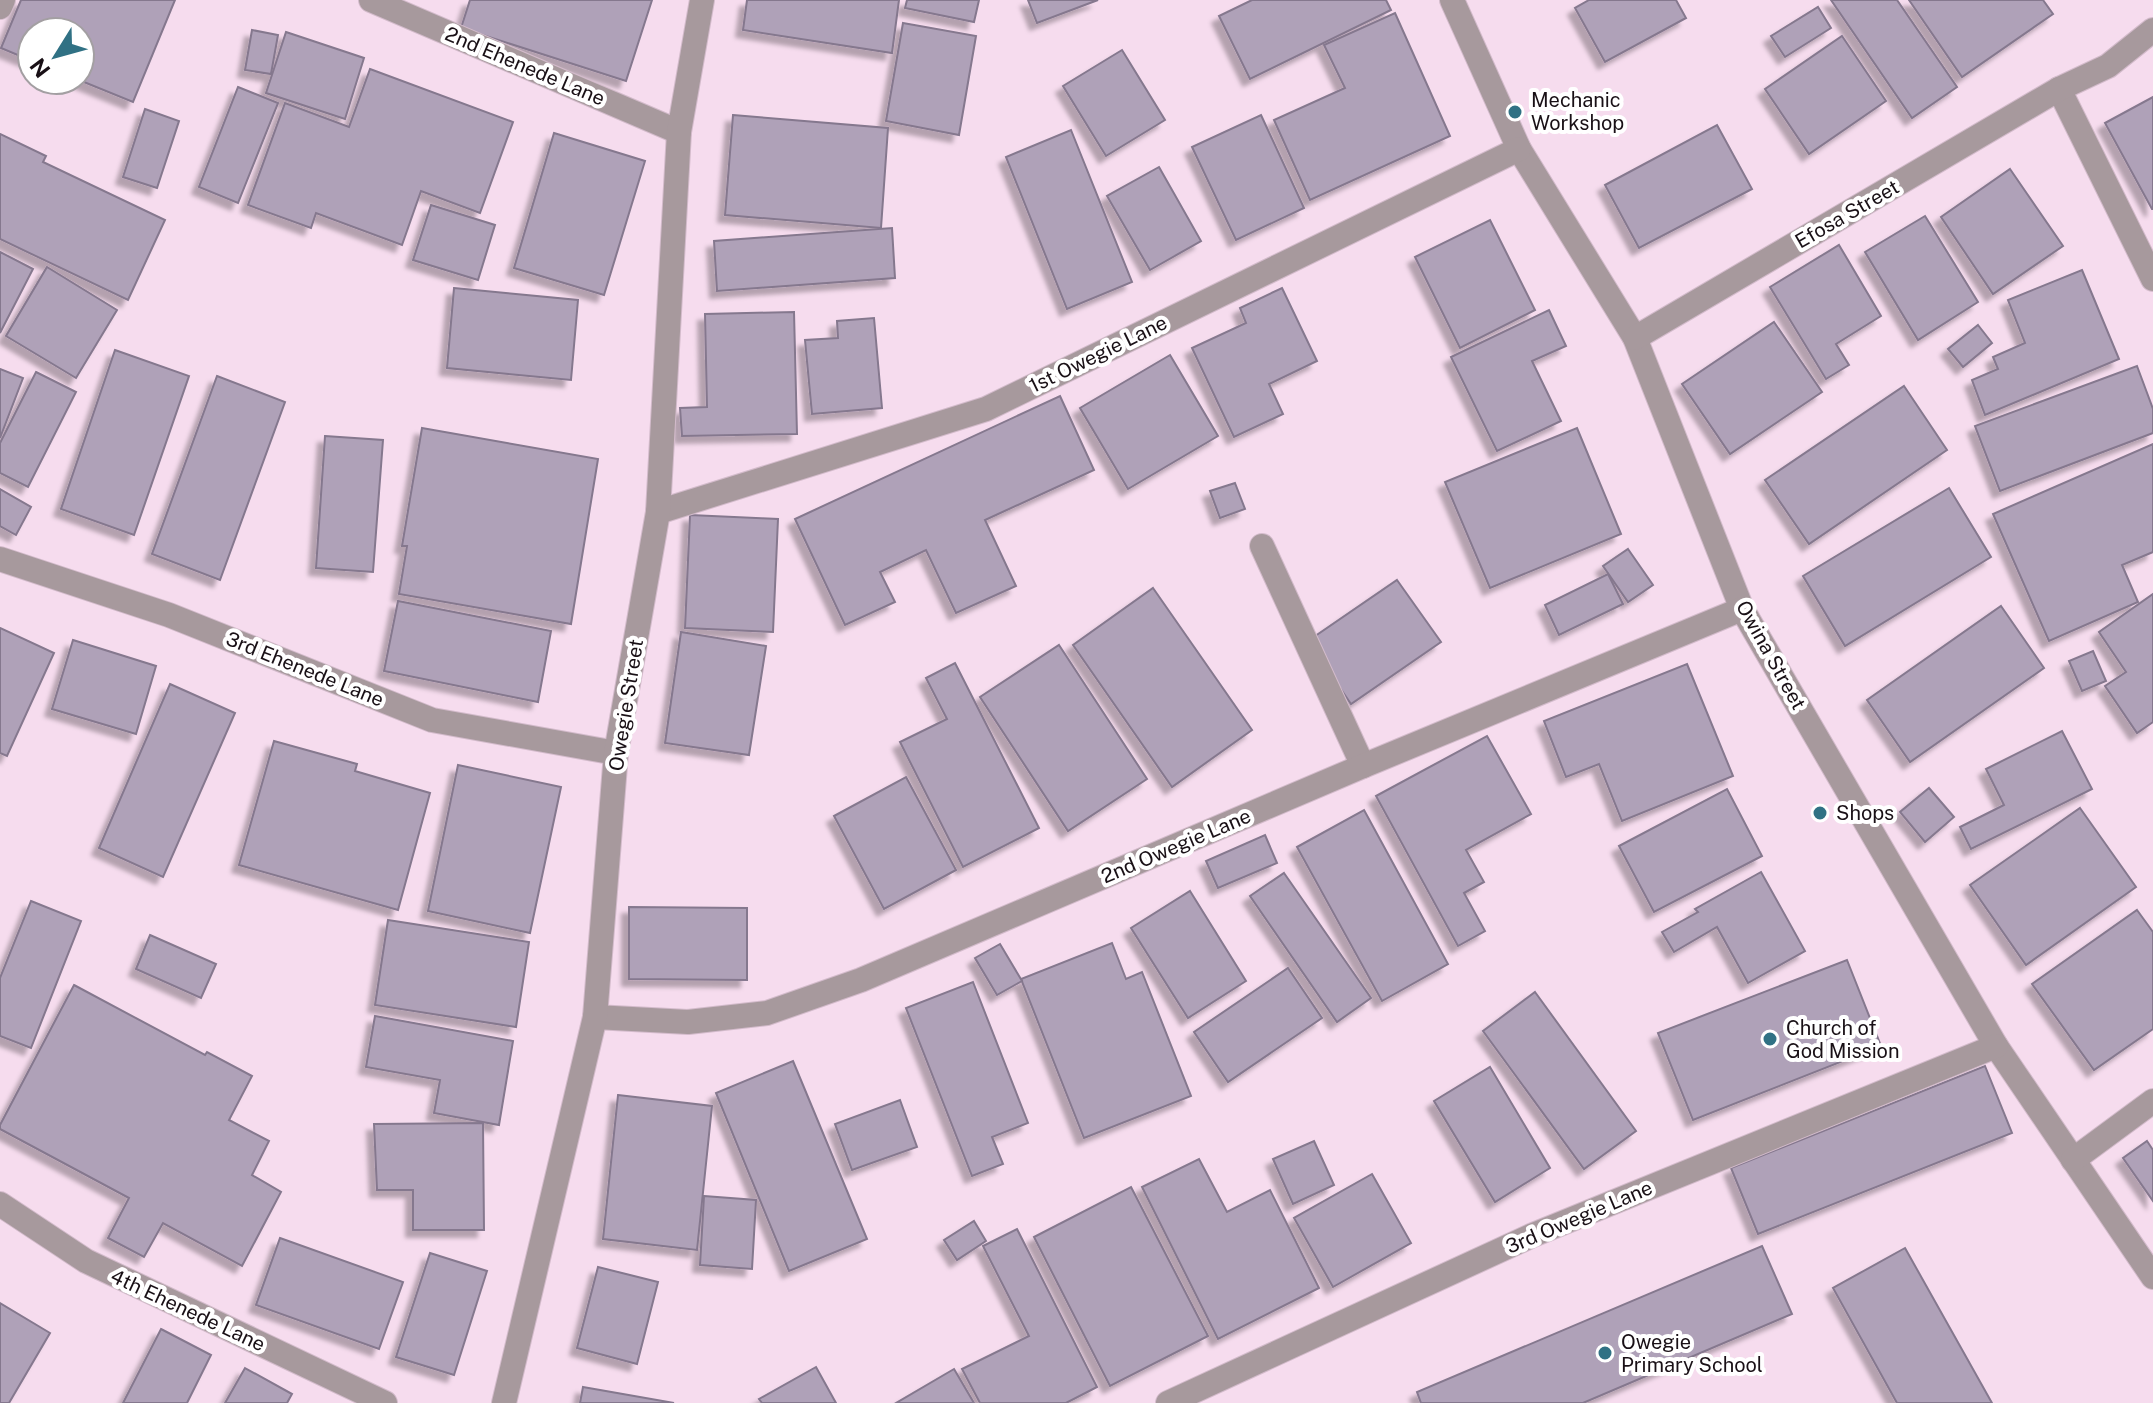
<svg xmlns="http://www.w3.org/2000/svg" width="2153" height="1403" viewBox="0 0 2153 1403" font-family="'Public Sans',sans-serif">
<style>
.building{fill:#afa1b8;stroke:#85788e;stroke-width:2;filter:url(#shadow)}
.lines{fill:none;stroke-linecap:round;stroke-linejoin:round}
.street-casing{stroke:#d3bbcb;stroke-width:26}
.street{stroke:#a7999d;stroke-width:24}
.poi-dot{fill:#307184;stroke:#fff;stroke-width:3}
.labels{text-anchor:middle;stroke-width:8;stroke-linejoin:round;paint-order:stroke}
.street-label{font-size:20px;fill:#191016;stroke:#fff}
.poi-label{font-size:20px;fill:#191016;stroke:#fff;text-anchor:start}
</style>
<defs>
<filter id="shadow"><feDropShadow dx="-7" dy="7" stdDeviation="2" flood-color="#0004"/></filter>
</defs>
<rect width="100%" height="100%" fill="#f6dcee"/>
<g class="building">
<path d="M21 0H175L133 102 79 80 80 32H32V61L1 48Z"/>
<path d="M470 0H652L626 81 461 28Z"/>
<path d="M747 0H899L892 53 743 30Z"/>
<path d="M907 0H979L974 22 905 8Z"/>
<path d="M1028 0H1098L1037 23Z"/>
<path d="M1252 0H1386L1391 10 1250 79 1219 16Z"/>
<path d="M1589 0H1676L1686 18 1605 62 1575 8Z"/>
<path d="M1831 0H1897L1957 87 1912 118Z"/>
<path d="M1909 0H2043L2053 14 1962 77Z"/>
<path d="M1818 7 1831 28 1785 57 1771 36Z"/>
<path d="M1395 13 1450 136 1310 200 1274 120 1345 88 1324 45Z"/>
<path d="M903 23 976 36 959 135 886 121Z"/>
<path d="M252 30 278 35 271 74 245 70Z"/>
<path d="M286 32 364 58 345 119 266 93Z"/>
<path d="M1842 36 1886 101 1809 154 1765 89Z"/>
<path d="M1122 50 1165 120 1106 156 1063 86Z"/>
<path d="M370 69 513 122 480 213 421 191 402 245 316 213 311 228 248 205 285 103 349 127Z"/>
<path d="M238 87 278 103 238 203 199 187Z"/>
<path d="M2153 97V209H2152L2105 123Z"/>
<path d="M145 109 179 121 157 188 123 177Z"/>
<path d="M733 115 888 128 881 228 725 215Z"/>
<path d="M1261 115 1304 208 1236 240 1192 147Z"/>
<path d="M1717 125 1752 189 1639 248 1605 185Z"/>
<path d="M1071 130 1132 282 1067 309 1006 157Z"/>
<path d="M554 133 645 161 604 295 514 268Z"/>
<path d="M0 134 46 156 43 162 165 220 128 300 0 239Z"/>
<path d="M1159 167 1201 241 1150 270 1107 196Z"/>
<path d="M2010 169 2063 246 1993 294 1941 217Z"/>
<path d="M431 205 495 225 478 280 413 260Z"/>
<path d="M1925 216 1978 302 1918 340 1865 252Z"/>
<path d="M1490 220 1535 310 1460 348 1415 257Z"/>
<path d="M892 228 895 278 717 291 714 241Z"/>
<path d="M1839 245 1881 316 1836 344 1849 365 1826 379 1770 287Z"/>
<path d="M0 252 33 269 0 333Z"/>
<path d="M47 267 117 310 76 378 6 336Z"/>
<path d="M2082 270 2119 359 1985 415 1972 380 1998 369 1993 357 2025 343 2008 300Z"/>
<path d="M454 288 578 300 571 380 447 368Z"/>
<path d="M1282 288 1317 361 1269 384 1283 414 1234 437 1192 348 1246 323 1240 308Z"/>
<path d="M1549 310 1566 346 1532 361 1561 421 1497 451 1451 357Z"/>
<path d="M794 312 797 434 682 436 680 408 707 407 705 314Z"/>
<path d="M874 318 882 408 812 414 805 340 838 338 837 321Z"/>
<path d="M1774 322 1822 392 1730 454 1682 384Z"/>
<path d="M1978 325 1992 343 1963 367 1948 349Z"/>
<path d="M115 350 189 376 134 535 61 509Z"/>
<path d="M1170 355 1218 436 1128 489 1080 408Z"/>
<path d="M2137 366 2153 409V433L2000 491 1975 426Z"/>
<path d="M0 369 23 378 0 438Z"/>
<path d="M36 372 76 392 28 487 0 473V443Z"/>
<path d="M217 376 285 402 220 580 152 554Z"/>
<path d="M1904 386 1947 450 1809 544 1765 480Z"/>
<path d="M1060 396 1094 470 985 520 1016 586 956 613 926 550 880 572 895 602 845 625 795 519Z"/>
<path d="M422 428 598 459 571 624 399 594 407 546H402Z"/>
<path d="M1577 428 1621 534 1490 588 1445 482Z"/>
<path d="M325 436 383 440 373 572 316 568Z"/>
<path d="M2153 444V552L2122 565 2138 602 2049 641 1993 514Z"/>
<path d="M1235 483 1245 509 1220 518 1210 491Z"/>
<path d="M1949 488 1991 557 1845 646 1803 576Z"/>
<path d="M0 489 31 507 16 535 0 526Z"/>
<path d="M690 515 778 519 773 632 685 628Z"/>
<path d="M1628 549 1653 585 1628 602 1603 566Z"/>
<path d="M1608 574 1623 604 1559 635 1545 605Z"/>
<path d="M1397 580 1441 642 1351 704 1308 641Z"/>
<path d="M1153 588 1252 730 1172 787 1073 645Z"/>
<path d="M2153 594V722L2137 733 2105 686 2126 672 2099 632Z"/>
<path d="M398 601 551 631 538 702 384 671Z"/>
<path d="M2001 606 2044 668 1910 762 1867 700Z"/>
<path d="M0 628 54 653 7 756 0 753Z"/>
<path d="M681 632 766 646 749 755 665 743Z"/>
<path d="M73 640 156 666 136 734 52 709Z"/>
<path d="M1059 645 1147 779 1068 831 980 697Z"/>
<path d="M2093 651 2106 681 2082 691 2069 661Z"/>
<path d="M955 663 1039 828 963 867 900 742 947 719 926 678Z"/>
<path d="M1687 664 1733 776 1622 821 1599 764 1566 777 1544 721Z"/>
<path d="M170 684 235 713 163 877 99 848Z"/>
<path d="M2062 731 2092 789 1971 849 1960 827 2004 805 1986 769Z"/>
<path d="M1487 736 1531 814 1466 850 1484 882 1464 893 1485 931 1458 946 1376 796Z"/>
<path d="M274 741 357 764 355 771 430 793 398 910 239 865Z"/>
<path d="M458 765 561 787 530 933 428 911Z"/>
<path d="M906 777 956 870 884 909 834 816Z"/>
<path d="M1929 788 1954 817 1925 842 1900 812Z"/>
<path d="M1727 789 1762 856 1654 912 1619 846Z"/>
<path d="M2080 808 2136 887 2026 965 1970 885Z"/>
<path d="M1364 810 1448 964 1382 1001 1297 847Z"/>
<path d="M1265 835 1277 863 1218 888 1206 861Z"/>
<path d="M1761 872 1805 951 1748 983 1717 927 1674 952 1662 932 1698 912 1695 909Z"/>
<path d="M1284 873 1371 998 1337 1022 1250 896Z"/>
<path d="M1190 891 1246 981 1188 1018 1131 928Z"/>
<path d="M31 901 81 921 31 1048 0 1036V978Z"/>
<path d="M629 907 747 908V980L629 979Z"/>
<path d="M2137 910 2153 932V1029L2094 1070 2032 984Z"/>
<path d="M388 920 529 942 516 1027 375 1005Z"/>
<path d="M150 935 216 964 201 998 136 969Z"/>
<path d="M1112 943 1126 979 1142 972 1191 1096 1084 1138 1021 979Z"/>
<path d="M1000 944 1022 981 997 995 975 958Z"/>
<path d="M1847 960 1881 1046 1693 1120 1658 1033Z"/>
<path d="M1288 968 1322 1018 1228 1082 1194 1032Z"/>
<path d="M973 982 1028 1123 992 1137 1003 1164 972 1176 906 1008Z"/>
<path d="M74 985 205 1055 207 1052 252 1076 229 1120 269 1141 252 1175 281 1192 242 1266 163 1223 144 1257 108 1238 129 1198 0 1129V1125Z"/>
<path d="M1535 992 1636 1131 1584 1169 1483 1031Z"/>
<path d="M375 1016 513 1041 499 1125 434 1113 440 1080 366 1067Z"/>
<path d="M793 1061 867 1239 789 1271 716 1093Z"/>
<path d="M1985 1066 2012 1133 1758 1234 1731 1168Z"/>
<path d="M1490 1067 1550 1168 1495 1202 1434 1101Z"/>
<path d="M618 1095 712 1106 697 1250 603 1239Z"/>
<path d="M900 1100 917 1147 852 1170 835 1124Z"/>
<path d="M483 1123 484 1230H413V1190H377L374 1124Z"/>
<path d="M1314 1141 1334 1185 1293 1204 1273 1159Z"/>
<path d="M2147 1141 2153 1150V1201L2123 1158Z"/>
<path d="M1199 1159 1227 1212 1270 1190 1319 1288 1218 1339 1142 1187Z"/>
<path d="M1372 1174 1411 1243 1333 1287 1294 1218Z"/>
<path d="M1131 1187 1208 1336 1110 1386 1034 1237Z"/>
<path d="M704 1196 756 1200 752 1269 700 1265Z"/>
<path d="M974 1221 986 1241 957 1260 944 1240Z"/>
<path d="M1017 1229 1097 1387 1066 1403H980L962 1369 1029 1336 983 1246Z"/>
<path d="M280 1238 403 1282 379 1349 256 1305Z"/>
<path d="M1762 1246 1792 1314 1583 1403H1421L1417 1392Z"/>
<path d="M1905 1248 1992 1403H1897L1833 1288Z"/>
<path d="M430 1253 487 1271 454 1375 396 1357Z"/>
<path d="M598 1267 658 1282 637 1364 577 1348Z"/>
<path d="M0 1303 50 1333 9 1403H0Z"/>
<path d="M161 1329 211 1355 187 1403H123Z"/>
<path d="M816 1367 836 1403H762L759 1399Z"/>
<path d="M245 1368 292 1394 287 1403H225Z"/>
<path d="M954 1369 974 1403H896Z"/>
<path d="M583 1387 674 1403H580Z"/>
</g>
<g class="lines">
<defs>
<g id="street">
<path d="M371 0 679 132"/>
<path d="M1452 0 1519 149 1635 338 1742 609 1996 1046 2153 1277"/>
<path d="M0 7 3 0"/>
<path d="M2059 89 2153 279"/>
<path d="M1635 338 2059 89 2108 66 2153 30"/>
<path d="M658 512 986 409 1519 149"/>
<path d="M1262 546 1363 766"/>
<path d="M0 559 169 615 432 720 616 753"/>
<path d="M595 1017 688 1022 767 1013 861 980 1363 766 1742 609"/>
<path d="M2073 1160 2153 1101"/>
<path d="M0 1204 86 1261 385 1403"/>
<path d="M504 1403 595 1017 616 753 658 512 679 132 702 0"/>
<path d="M1168 1403 1533 1235 1996 1046"/>
</g>
</defs>
<use href="#street" class="street-casing"/>
<use href="#street" class="street"/>
</g>
<g class="poi-dot">
<circle cx="1515" cy="112" r="8"/>
<circle cx="1820" cy="813" r="8"/>
<circle cx="1770" cy="1039" r="8"/>
<circle cx="1605" cy="1353" r="8"/>
</g>
<g class="labels">
<g class="street-label">
<text transform="translate(525 66) rotate(23)" y="7">2nd Ehenede Lane</text>
<text transform="translate(1847 214) rotate(-30)" y="7">Efosa Street</text>
<text transform="translate(1098 354) rotate(-26)" y="7">1st Owegie Lane</text>
<text transform="translate(1771 655) rotate(61)" y="7">Owina Street</text>
<text transform="translate(305 669) rotate(22)" y="7">3rd Ehenede Lane</text>
<text transform="translate(626 705) rotate(-81)" y="7">Owegie Street</text>
<text transform="translate(1176 846) rotate(-23)" y="7">2nd Owegie Lane</text>
<text transform="translate(1579 1217) rotate(-23)" y="7">3rd Owegie Lane</text>
<text transform="translate(188 1310) rotate(25)" y="7">4th Ehenede Lane</text>
</g>
<g class="poi-label">
<text x="1531" y="107">Mechanic<tspan x="1531" dy="23">Workshop</tspan></text>
<text x="1836" y="820">Shops</text>
<text x="1786" y="1035">Church of<tspan x="1786" dy="23">God Mission</tspan></text>
<text x="1621" y="1349">Owegie<tspan x="1621" dy="23">Primary School</tspan></text>
</g>
</g>
<g transform="translate(56 56) rotate(233)"><circle r="38" fill="#ffffff" stroke="#a39fa2" stroke-width="2"/>
<path d="M0-6L14 30L0 20L-14 30Z" fill="#307184"/>
<text y="-12" font-size="22" font-weight="bold" text-anchor="middle" fill="#191016">N</text>
</g>
</svg>
